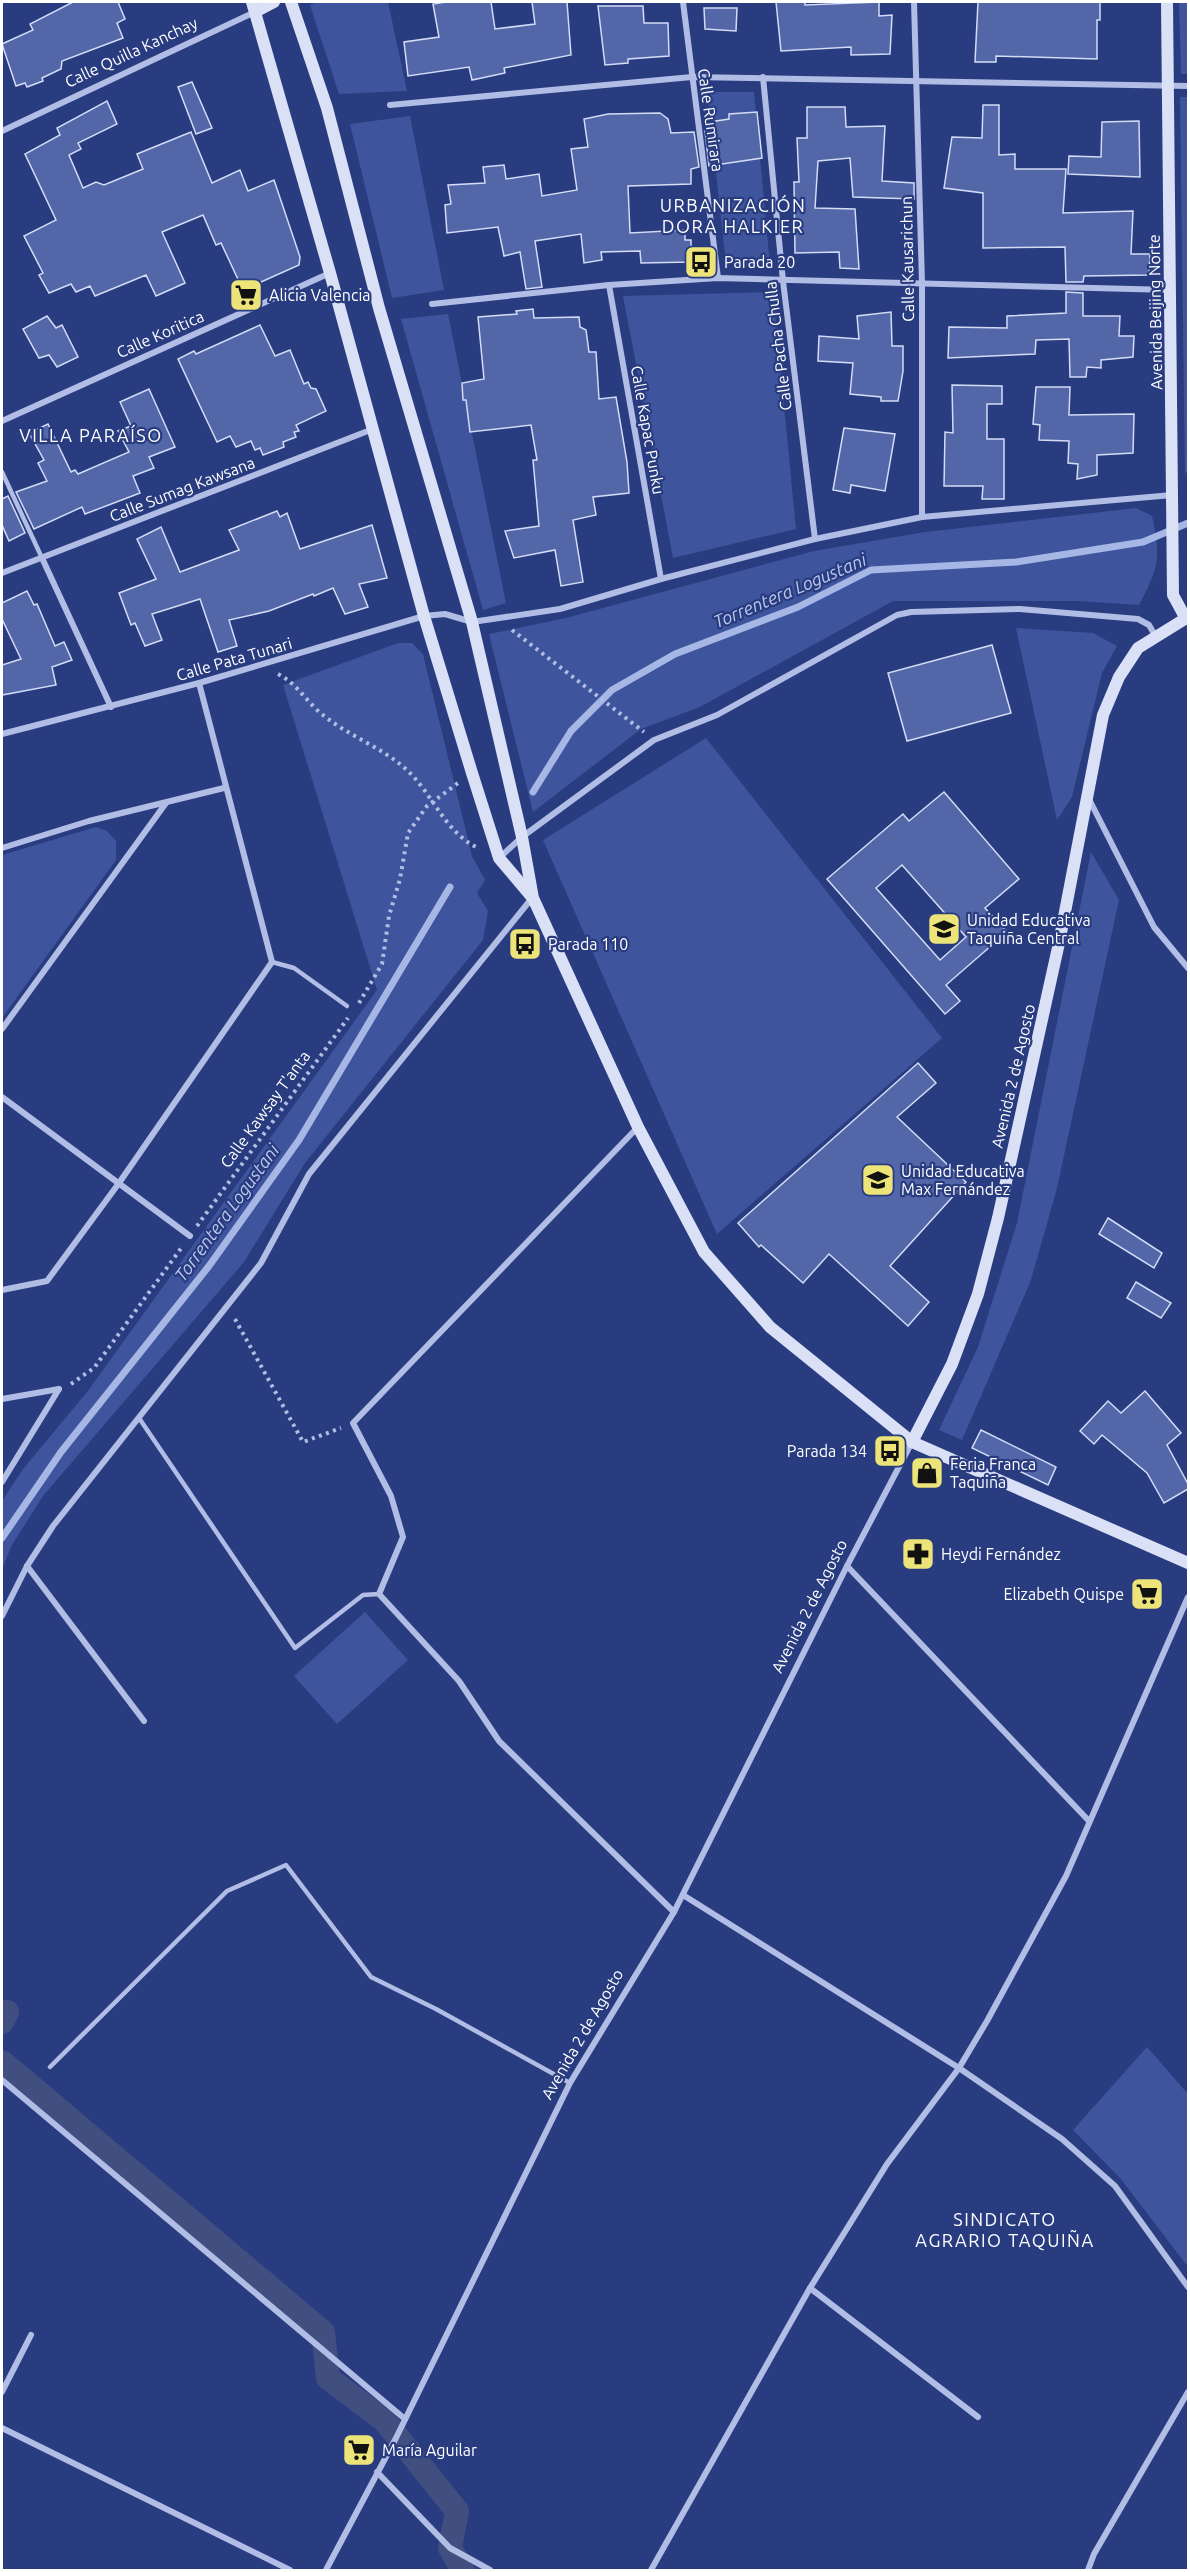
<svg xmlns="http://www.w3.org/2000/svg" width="1190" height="2572" viewBox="0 0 1190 2572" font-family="Ubuntu,sans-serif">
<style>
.green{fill:#3e549d}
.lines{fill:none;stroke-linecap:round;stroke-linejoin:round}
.stream{stroke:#a6b6e5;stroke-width:7}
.canal{stroke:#404e80;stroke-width:24}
.building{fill:#5266a8;stroke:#d4dbf5;stroke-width:1.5;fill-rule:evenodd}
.path{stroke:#b1bde5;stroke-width:4;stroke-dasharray:3 4.5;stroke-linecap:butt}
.lane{stroke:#b1bde5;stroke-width:4.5}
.street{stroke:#b1bde5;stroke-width:6}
.secondary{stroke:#dae0f5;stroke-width:12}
.labels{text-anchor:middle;stroke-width:4.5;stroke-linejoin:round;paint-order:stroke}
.street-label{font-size:16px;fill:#fff;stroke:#293c80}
.poi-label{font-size:16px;fill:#fff;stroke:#293c80;text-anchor:start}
.neighbourhood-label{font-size:18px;letter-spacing:1.5px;fill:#fff;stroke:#293c80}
.water-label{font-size:18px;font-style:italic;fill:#bcc8ed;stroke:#293c80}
</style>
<rect width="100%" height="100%" fill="#293c80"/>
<g class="green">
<path d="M317 2H388L407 91 339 94 310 5Z"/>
<path d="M1179 2H1188V74H1181Z"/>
<path d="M707 92H754L770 266 726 264Z"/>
<path d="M1180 97H1188V470L1185 474Z"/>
<path d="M410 116 444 290 392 298 350 124Z"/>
<path d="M773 292 796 529 673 558 623 296Z"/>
<path d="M448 314 506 603 483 610 401 319Z"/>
<path d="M1136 508 1152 516C1161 558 1159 567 1139 605L1078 601H893L700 707 641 729 533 812 489 634 566 618 814 551 925 532Z"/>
<path d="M1016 628 1093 633 1117 646 1102 673 1072 797 1057 820Z"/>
<path d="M398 643H412L423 654 472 856 485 880 477 893 488 911 483 940 305 1163 244 1262 43 1496 12 1545 2 1569V1501L23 1469 87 1392 377 990 283 685Z"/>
<path d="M706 738 942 1038 717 1234 543 840Z"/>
<path d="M96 827 107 831 116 841V860L2 1018V855Z"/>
<path d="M1091 852 1119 900 1057 1188 1031 1280 962 1440 939 1430 978 1347 1017 1223Z"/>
<path d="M365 1612 408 1660 337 1724 294 1676Z"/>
<path d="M1147 2047 1188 2094V2267L1121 2179 1073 2130Z"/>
</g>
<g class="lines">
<g class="stream">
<path d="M533 792 571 731 612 690 675 654 798 607 871 570 1016 562 1143 542 1188 523"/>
<path d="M2 1538 61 1452 209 1266 299 1140 450 887"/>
</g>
<g class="canal">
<path d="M2 2022 7 2012"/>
<path d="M2 2062 323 2332 328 2378 385 2421 457 2511 450 2548 463 2570"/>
</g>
</g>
<g class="building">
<path d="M73 2H118L125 19 117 23 123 38 62 61 61 69 42 78 43 81 27 87 25 83 16 86 2 44 33 30 30 24Z"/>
<path d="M446 2H491L495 29 535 24 532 2H567L571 55 504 68 505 73 472 80 469 67 408 76 404 42 439 37 433 4Z"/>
<path d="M776 2H805V5L879 2V16L892 15 890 54 851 55V47L781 51Z"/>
<path d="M978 2H1100V20H1097V59L996 56V62H975Z"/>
<path d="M598 6H643L644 23H668L669 56 628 59V63L605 65Z"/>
<path d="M704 8H737L736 31 705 29Z"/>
<path d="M192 82 212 128 196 134 178 87Z"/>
<path d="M107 101 117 124 78 143 81 149 69 155 83 188 96 182 104 185 143 169 137 154 191 132 212 183 240 170 248 191 274 180 300 257 299 265 243 290 221 243 216 245 203 215 162 232 185 283 156 296 146 275 95 296 90 286 76 292 71 284 49 293 39 275 43 273 24 236 56 220 25 154 60 135 57 128Z"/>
<path d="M983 105H999V155L1015 154V169H1066L1063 213 1133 211 1131 254H1150L1149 275 1084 276 1083 282H1066L1065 247 983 248V193L944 188 952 137 982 138Z"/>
<path d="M807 107H845L846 127 885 126 882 181 914 183V199L853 197 850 158 818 161 815 208 855 209 859 269 840 268 839 252 795 253 794 182H799L797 138H807Z"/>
<path d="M757 112 762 158 709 166 705 131H711L710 122 729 119V114Z"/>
<path d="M660 113 668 119 671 133 694 132 699 167 691 169V184L628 186 630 233 685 230V240H691V262L641 263 640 251 601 252 602 260 584 263 581 234 535 241 542 287 526 289 520 252 504 256 498 227 447 233 445 205 451 204 448 185 485 183 483 167 504 165 506 179 539 174 542 196 577 190 571 149 588 147 584 119 608 114Z"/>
<path d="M1139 121 1140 177 1068 174 1069 156 1101 157 1102 122Z"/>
<path d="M1066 292 1083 293V316H1120L1119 336H1134L1133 357 1101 360V368L1087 367 1086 377H1070L1069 339 1036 340 1035 354 948 358 949 327 1007 328V316L1066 313Z"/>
<path d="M533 309 534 318 579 317 580 327 586 330 589 352H596L599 399 616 397 627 462 629 493 593 497 596 515 573 520 583 582 561 586 555 550 514 558 505 531 539 526 533 460H537L531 425 470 432 466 400H463L462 383 484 379 478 317 517 314 516 311Z"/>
<path d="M891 312 892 346H903V371L898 401H881V397L850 394 853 363 818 361 819 336 859 339 857 316Z"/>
<path d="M47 316 56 328 62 325 78 357 57 367 49 355 39 358 23 329Z"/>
<path d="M260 325 275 356 290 350 304 384 308 382 311 388 316 389 326 411 296 425 299 431 294 432 296 437 283 442 284 447 263 455 260 448 255 450 251 441 236 447 230 436 217 442 178 359 194 351 196 354Z"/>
<path d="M952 385 1002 386V404H987V439H1004V499H982L983 486H944L945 432 953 433Z"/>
<path d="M1036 387H1070L1069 415 1134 414 1133 453 1097 455V475L1077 479 1078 464 1068 463 1069 441 1039 440 1040 425 1033 424Z"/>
<path d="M149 389 175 447 149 457 154 468 133 476 140 493 85 514 82 507 34 529 16 492 47 481 38 463 44 460 29 433 48 424 71 472 75 470 78 474 129 452 118 431 131 426 120 402Z"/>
<path d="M844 428 895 434 885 491 851 485 850 493 833 490Z"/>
<path d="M8 496 25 533 9 541 2 525V499Z"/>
<path d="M277 511 280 517 287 513 300 549 372 525 387 578 359 584 368 607 345 614 333 588 314 596 313 594 269 611 229 620 237 646 218 652 200 599 152 614 162 640 145 646 135 623 131 625 119 593 156 579 137 539 161 527 180 572 239 550 229 530Z"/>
<path d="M27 591 34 605 37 604 55 646 64 642 72 660 52 667 56 685 2 695V665L21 659 2 619V603Z"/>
<path d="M992 645 1011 713 907 741 888 673Z"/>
<path d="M944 792 1019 879 985 908 1007 932 946 985 960 1001 945 1014 827 879 903 814 909 821ZM902 865 966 937 940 960 876 888Z"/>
<path d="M918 1063 936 1083 897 1117 966 1182 890 1266 929 1302 908 1326 829 1254 803 1283 761 1245 759 1247 738 1223Z"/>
<path d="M1108 1218 1162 1253 1154 1268 1099 1234Z"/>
<path d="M1136 1282 1171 1303 1161 1318 1127 1298Z"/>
<path d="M1145 1391 1181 1433 1167 1445 1188 1484V1489L1164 1503 1147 1473 1102 1435 1094 1444 1080 1431 1108 1401 1121 1413Z"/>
<path d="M981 1430 1056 1467 1048 1485 972 1448Z"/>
</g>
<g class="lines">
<g class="path">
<path d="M512 630 644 732"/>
<path d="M278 674C294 682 303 696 315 708 343 735 383 746 410 773 434 797 446 833 478 848"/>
<path d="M359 1003 382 964 389 916 400 879 408 833 427 806 458 783"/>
<path d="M197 1226 348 1018"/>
<path d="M235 1319 303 1442 341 1428"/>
<path d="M71 1384 94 1368 182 1247"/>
</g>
<g class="lane">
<path d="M2 472 42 558"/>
<path d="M272 962 294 968 347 1006"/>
<path d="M139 1418 295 1648 363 1595 379 1594"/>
<path d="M50 2067 227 1891 286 1865 371 1977 436 2009 570 2083"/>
</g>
<g class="street">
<path d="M683 2 718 278"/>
<path d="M914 2 922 283V517"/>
<path d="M763 77 783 281 815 539"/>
<path d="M390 105 692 77 1188 86"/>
<path d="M2 131 255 12"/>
<path d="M609 285 661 579"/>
<path d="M432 304 609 285 718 278 1171 290"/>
<path d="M2 421 330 273"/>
<path d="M42 558 111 707"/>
<path d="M2 573 373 429"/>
<path d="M2 734 199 683 424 616 445 614 472 622 560 609 661 579 815 539 922 517 1172 495"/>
<path d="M1089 799 1154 927 1188 968"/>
<path d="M2 848 89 821 224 788"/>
<path d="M499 858 522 837 654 740 717 715 897 615 911 612 1020 609 1138 619 1149 625 1156 637"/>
<path d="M2 1029 166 803"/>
<path d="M2 1097 190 1236"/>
<path d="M638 1127 353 1423 391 1496 403 1537 379 1594 459 1681 499 1741 674 1912"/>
<path d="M2 1290 47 1281 119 1183 272 962 199 683"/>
<path d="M2 1399 59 1389"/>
<path d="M2 1482 59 1389"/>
<path d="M27 1566 144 1721"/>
<path d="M847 1566 1089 1821"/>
<path d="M2 1616 27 1566 53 1526 261 1263 309 1174 532 898"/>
<path d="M683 1895 959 2068 1062 2139 1115 2186 1188 2287"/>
<path d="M2 2080 405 2419"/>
<path d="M810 2288 978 2417"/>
<path d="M2 2392 31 2335"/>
<path d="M2 2428 290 2570"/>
<path d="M377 2472 450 2548 490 2570"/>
<path d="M326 2570 396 2438 570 2083 674 1912 847 1566 912 1442"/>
<path d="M651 2570 810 2288 887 2164 959 2068 987 2021 1066 1876 1188 1597"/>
<path d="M1088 2570 1094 2554 1188 2392"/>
</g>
<g class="secondary">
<path d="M252 2 330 273 424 616 472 773 499 858 532 897"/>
<path d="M291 2 327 108 379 308 472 622 522 837 533 898 638 1127 704 1252 770 1327 912 1442 1188 1563"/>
<path d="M1167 2 1173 595 1186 619"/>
<path d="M255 12 274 2"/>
<path d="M912 1442 952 1364 978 1294 998 1218 1059 943 1103 715 1119 677 1138 648 1188 617"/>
</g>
</g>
<defs>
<symbol id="bus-square" viewBox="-11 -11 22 22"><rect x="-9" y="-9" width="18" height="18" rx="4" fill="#ece478" stroke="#293c80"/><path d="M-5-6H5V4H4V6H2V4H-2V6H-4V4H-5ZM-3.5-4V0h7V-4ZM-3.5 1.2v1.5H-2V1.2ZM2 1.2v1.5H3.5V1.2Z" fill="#111"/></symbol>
<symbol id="supermarket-square" viewBox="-11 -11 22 22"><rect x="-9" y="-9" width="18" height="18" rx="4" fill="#ece478" stroke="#293c80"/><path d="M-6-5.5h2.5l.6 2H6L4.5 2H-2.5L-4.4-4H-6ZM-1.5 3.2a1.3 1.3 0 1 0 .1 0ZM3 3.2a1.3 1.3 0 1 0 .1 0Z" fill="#111"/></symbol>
<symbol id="school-square" viewBox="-11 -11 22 22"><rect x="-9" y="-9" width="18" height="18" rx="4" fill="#ece478" stroke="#293c80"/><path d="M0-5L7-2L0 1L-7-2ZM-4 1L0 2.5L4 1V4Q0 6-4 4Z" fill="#111"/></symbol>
<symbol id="shop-square" viewBox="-11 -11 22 22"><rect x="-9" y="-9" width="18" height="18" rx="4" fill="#ece478" stroke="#293c80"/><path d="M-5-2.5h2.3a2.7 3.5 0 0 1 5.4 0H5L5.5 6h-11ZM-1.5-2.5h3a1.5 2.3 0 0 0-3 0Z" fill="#111"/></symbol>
<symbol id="pharmacy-square" viewBox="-11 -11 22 22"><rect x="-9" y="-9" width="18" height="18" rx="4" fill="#ece478" stroke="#293c80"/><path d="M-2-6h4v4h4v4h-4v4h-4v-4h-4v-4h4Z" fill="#111"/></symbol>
</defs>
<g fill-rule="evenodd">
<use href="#bus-square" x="682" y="243" width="38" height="38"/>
<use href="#supermarket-square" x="227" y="276" width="38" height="38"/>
<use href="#school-square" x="925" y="910" width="38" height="38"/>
<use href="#bus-square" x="506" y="925" width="38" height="38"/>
<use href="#school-square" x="859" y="1161" width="38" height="38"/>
<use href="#bus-square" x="871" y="1432" width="38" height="38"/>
<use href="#shop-square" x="908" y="1454" width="38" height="38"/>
<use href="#pharmacy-square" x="899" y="1535" width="38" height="38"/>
<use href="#supermarket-square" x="1128" y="1575" width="38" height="38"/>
<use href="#supermarket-square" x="340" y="2431" width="38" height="38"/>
</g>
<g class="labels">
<g class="street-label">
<text transform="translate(131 52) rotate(-25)" y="6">Calle Quilla Kanchay</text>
<text transform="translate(711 120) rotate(82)" y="6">Calle Rumirara</text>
<text transform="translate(907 259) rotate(-91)" y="6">Calle Kausarichun</text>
<text transform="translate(1155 312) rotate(-91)" y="6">Avenida Beijing Norte</text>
<text transform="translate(160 334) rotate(-24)" y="6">Calle Koritica</text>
<text transform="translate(778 346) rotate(-97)" y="6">Calle Pacha Chulla</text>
<text transform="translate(648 430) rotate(80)" y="6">Calle Kapac Punku</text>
<text transform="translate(182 489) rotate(-21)" y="6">Calle Sumag Kawsana</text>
<text transform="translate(234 659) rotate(-16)" y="6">Calle Pata Tunari</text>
<text transform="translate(1013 1076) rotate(-77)" y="6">Avenida 2 de Agosto</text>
<text transform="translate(265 1109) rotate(-54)" y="6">Calle Kawsay T'anta</text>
<text transform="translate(809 1606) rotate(-63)" y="6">Avenida 2 de Agosto</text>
<text transform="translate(582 2034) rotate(-60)" y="6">Avenida 2 de Agosto</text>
</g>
<g class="poi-label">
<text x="724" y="268">Parada 20</text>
<text x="269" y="301">Alicia Valencia</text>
<text x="967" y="926">Unidad Educativa<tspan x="967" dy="18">Taquiña Central</tspan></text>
<text x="548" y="950">Parada 110</text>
<text x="901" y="1177">Unidad Educativa<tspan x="901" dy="18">Max Fernández</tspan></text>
<text x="867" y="1457" text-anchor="end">Parada 134</text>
<text x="950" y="1470">Feria Franca<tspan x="950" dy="18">Taquiña</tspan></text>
<text x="941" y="1560">Heydi Fernández</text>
<text x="1124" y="1600" text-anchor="end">Elizabeth Quispe</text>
<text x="382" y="2456">María Aguilar</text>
</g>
<g class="neighbourhood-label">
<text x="733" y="212">URBANIZACIÓN<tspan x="733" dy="21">DORA HALKIER</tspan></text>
<text x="91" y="442">VILLA PARAÍSO</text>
<text x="1005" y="2226">SINDICATO<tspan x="1005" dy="21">AGRARIO TAQUIÑA</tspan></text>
</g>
<g class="water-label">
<text transform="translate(790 591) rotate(-23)" y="6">Torrentera Logustani</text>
<text transform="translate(227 1213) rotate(-54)" y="6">Torrentera Logustani</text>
</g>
</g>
<rect width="1190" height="2572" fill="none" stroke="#ffffff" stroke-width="6"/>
</svg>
